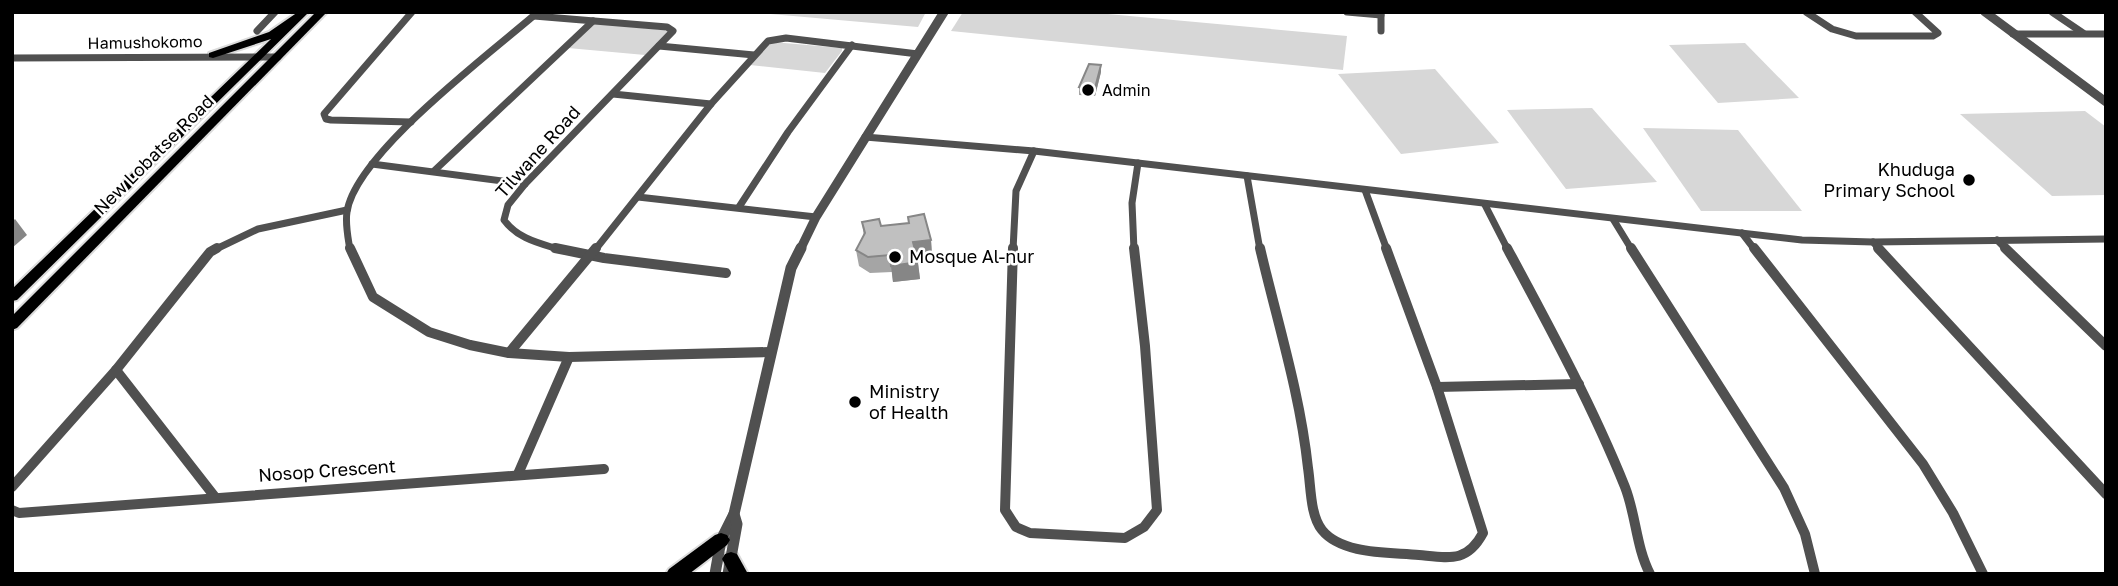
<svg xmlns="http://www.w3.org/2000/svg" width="2118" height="586" viewBox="0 0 2118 586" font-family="'Golos Text',sans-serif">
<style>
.green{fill:#d7d7d7}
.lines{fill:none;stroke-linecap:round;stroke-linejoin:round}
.primary-casing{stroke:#dbdbdb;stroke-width:4}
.minor-far1{stroke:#505050;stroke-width:7}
.minor{stroke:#505050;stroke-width:10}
.tertiary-far1{stroke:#505050;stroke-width:9}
.tertiary{stroke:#505050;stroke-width:11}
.primary{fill:#000;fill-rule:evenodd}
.wall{fill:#a5a5a5}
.shaded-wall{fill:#868686}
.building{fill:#c0c0c0;stroke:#868686;stroke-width:2}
.poi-dot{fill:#000;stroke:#fff;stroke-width:2.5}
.labels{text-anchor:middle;stroke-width:5;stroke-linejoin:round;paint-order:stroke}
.far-street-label{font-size:16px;fill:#000;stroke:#fff}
.far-poi-label{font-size:16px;fill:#000;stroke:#fff;text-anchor:start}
.street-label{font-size:18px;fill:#000;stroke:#fff}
.poi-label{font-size:18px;fill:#000;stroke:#fff;text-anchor:start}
</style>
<rect width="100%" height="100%" fill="#fff"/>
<g class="green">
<path d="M749 12H926L918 27Z"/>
<path d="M963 12H1086L1347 36 1343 70 951 31Z"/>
<path d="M590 23 665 30 668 32 645 55 568 48Z"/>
<path d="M773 42 842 48V51L825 73 750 65 767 43Z"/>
<path d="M1745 43 1799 98 1718 103 1669 45Z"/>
<path d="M1435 69 1499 143 1401 154 1338 74Z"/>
<path d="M1592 108 1657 182 1566 189 1507 110Z"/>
<path d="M2085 111 2106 127V195L2052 196 1960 114Z"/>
<path d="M1643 128 1738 130 1802 211H1701Z"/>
</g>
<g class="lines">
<defs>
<g id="primary">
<path d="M298 12H309L17 300 12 301V289L271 39 213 58 209 57V53L269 32Z"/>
<path d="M316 12H327L17 328 12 330V316Z"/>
<path d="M721 533 727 535 730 540 727 545 689 574H666L669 569 715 535Z"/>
<path d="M731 552 737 554 748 574H730L722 559 725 554Z"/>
</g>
</defs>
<use href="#primary" class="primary-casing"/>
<g class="minor-far1">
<path d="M1347 12 1381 15"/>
<path d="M1381 12V31"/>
<path d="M1806 12 1832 29 1856 36H1933L1938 33 1915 12"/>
<path d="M2052 12 2083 33"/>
<path d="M534 16 667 27 673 31 525 184 508 205 504 220C518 239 539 243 561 250"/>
<path d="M257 31 275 12"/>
<path d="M2013 34H2106"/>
<path d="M659 46 754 55"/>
<path d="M12 58 278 57"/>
<path d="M613 94 711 104"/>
<path d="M411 122 331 120 326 119 324 114 412 12"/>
<path d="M865 137 1034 151 1802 240 1873 242 2106 239"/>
<path d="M372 164 525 184"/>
<path d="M434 171 593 21"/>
<path d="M1247 176 1260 250"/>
<path d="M1365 190 1387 250"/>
<path d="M638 197 816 217"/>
<path d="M1485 205 1508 250"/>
<path d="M739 207 788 132 852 45"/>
<path d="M1613 219 1632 250"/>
<path d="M1742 233 1755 250"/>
<path d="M1997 240 2007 250"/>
<path d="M1873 242 1880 250"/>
<path d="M214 250 258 229 347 210"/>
<path d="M350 250C348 237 345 224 347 212 355 154 492 52 538 12"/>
<path d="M595 250 711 104 768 41 786 38 918 54"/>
<path d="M1013 250 1016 191 1034 151"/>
<path d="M1134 250 1132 203 1138 163"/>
</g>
<g class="minor">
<path d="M350 248 373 297 429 332 470 345 509 353 569 357 769 352"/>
<path d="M555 248 604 258 726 273"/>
<path d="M1013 248 1005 510 1016 527 1030 533 1125 538 1144 527 1157 510 1145 346 1134 248"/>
<path d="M1260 248C1277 321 1300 393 1308 468 1311 487 1310 515 1322 530 1342 555 1391 552 1419 555 1449 558 1467 563 1483 533L1437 387 1386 248"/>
<path d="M1507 248C1549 326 1592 405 1625 487 1636 515 1636 547 1650 574"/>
<path d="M1631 248 1784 488 1805 534 1815 574"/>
<path d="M1754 248 1923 464 1953 513 1983 574"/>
<path d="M1878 248 2106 494"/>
<path d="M2005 248 2106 346"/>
<path d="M509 353 596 248"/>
<path d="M116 370 215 497"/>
<path d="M1437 387 1579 384"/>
<path d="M518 474 569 357"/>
<path d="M12 487 116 370 210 252 217 248"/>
<path d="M12 510 19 513 604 469"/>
</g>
<g class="tertiary-far1">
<path d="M1985 12 2106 102"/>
<path d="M800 250 816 217 944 12"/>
</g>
<g class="tertiary">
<path d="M715 574 721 540 734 514 791 268 801 248"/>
<path d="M728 574 737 524 734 514"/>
</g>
<use href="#primary" class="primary"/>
</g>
<g class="wall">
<path d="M1101 72 1095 96 1079 95V87Z"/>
<path d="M862 222 881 226 931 240 932 256 917 258 920 279 893 282 892 272 870 273 859 266 856 250 864 237Z"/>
</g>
<g class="shaded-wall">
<path d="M1101 65V72L1095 96V88Z"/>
<path d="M15 219 27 235 12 248V222Z"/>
<path d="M931 240 932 256 915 259 913 242Z"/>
<path d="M918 262 920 279 893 282 891 266Z"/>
</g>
<g class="building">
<path d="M1089 64 1101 65 1095 88 1079 87Z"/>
<path d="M924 214 931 240 913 242 918 262 891 266 890 255 868 257 856 250 865 233 862 222 879 219 881 226 909 223 908 217Z"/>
</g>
<g class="poi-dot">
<circle cx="1088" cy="90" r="7"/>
<circle cx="1969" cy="180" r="7"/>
<circle cx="895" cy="257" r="7"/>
<circle cx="855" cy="402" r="7"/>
</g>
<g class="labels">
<g class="far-street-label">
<text transform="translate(145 42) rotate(-1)" y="6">Hamushokomo</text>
</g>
<g class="far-poi-label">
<text x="1102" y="96">Admin</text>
</g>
<g class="street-label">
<text transform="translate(538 152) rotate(-48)" y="6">Tilwane Road</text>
<text transform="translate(154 155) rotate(-45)" y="6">New Lobatse Road</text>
<text transform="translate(327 471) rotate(-4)" y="6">Nosop Crescent</text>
</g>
<g class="poi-label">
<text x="1955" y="176" text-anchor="end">Khuduga<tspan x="1955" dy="21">Primary School</tspan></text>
<text x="909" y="263">Mosque Al-nur</text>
<text x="869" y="398">Ministry<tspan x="869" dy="21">of Health</tspan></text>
</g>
</g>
<rect width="2118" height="586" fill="none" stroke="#000000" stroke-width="28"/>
</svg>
